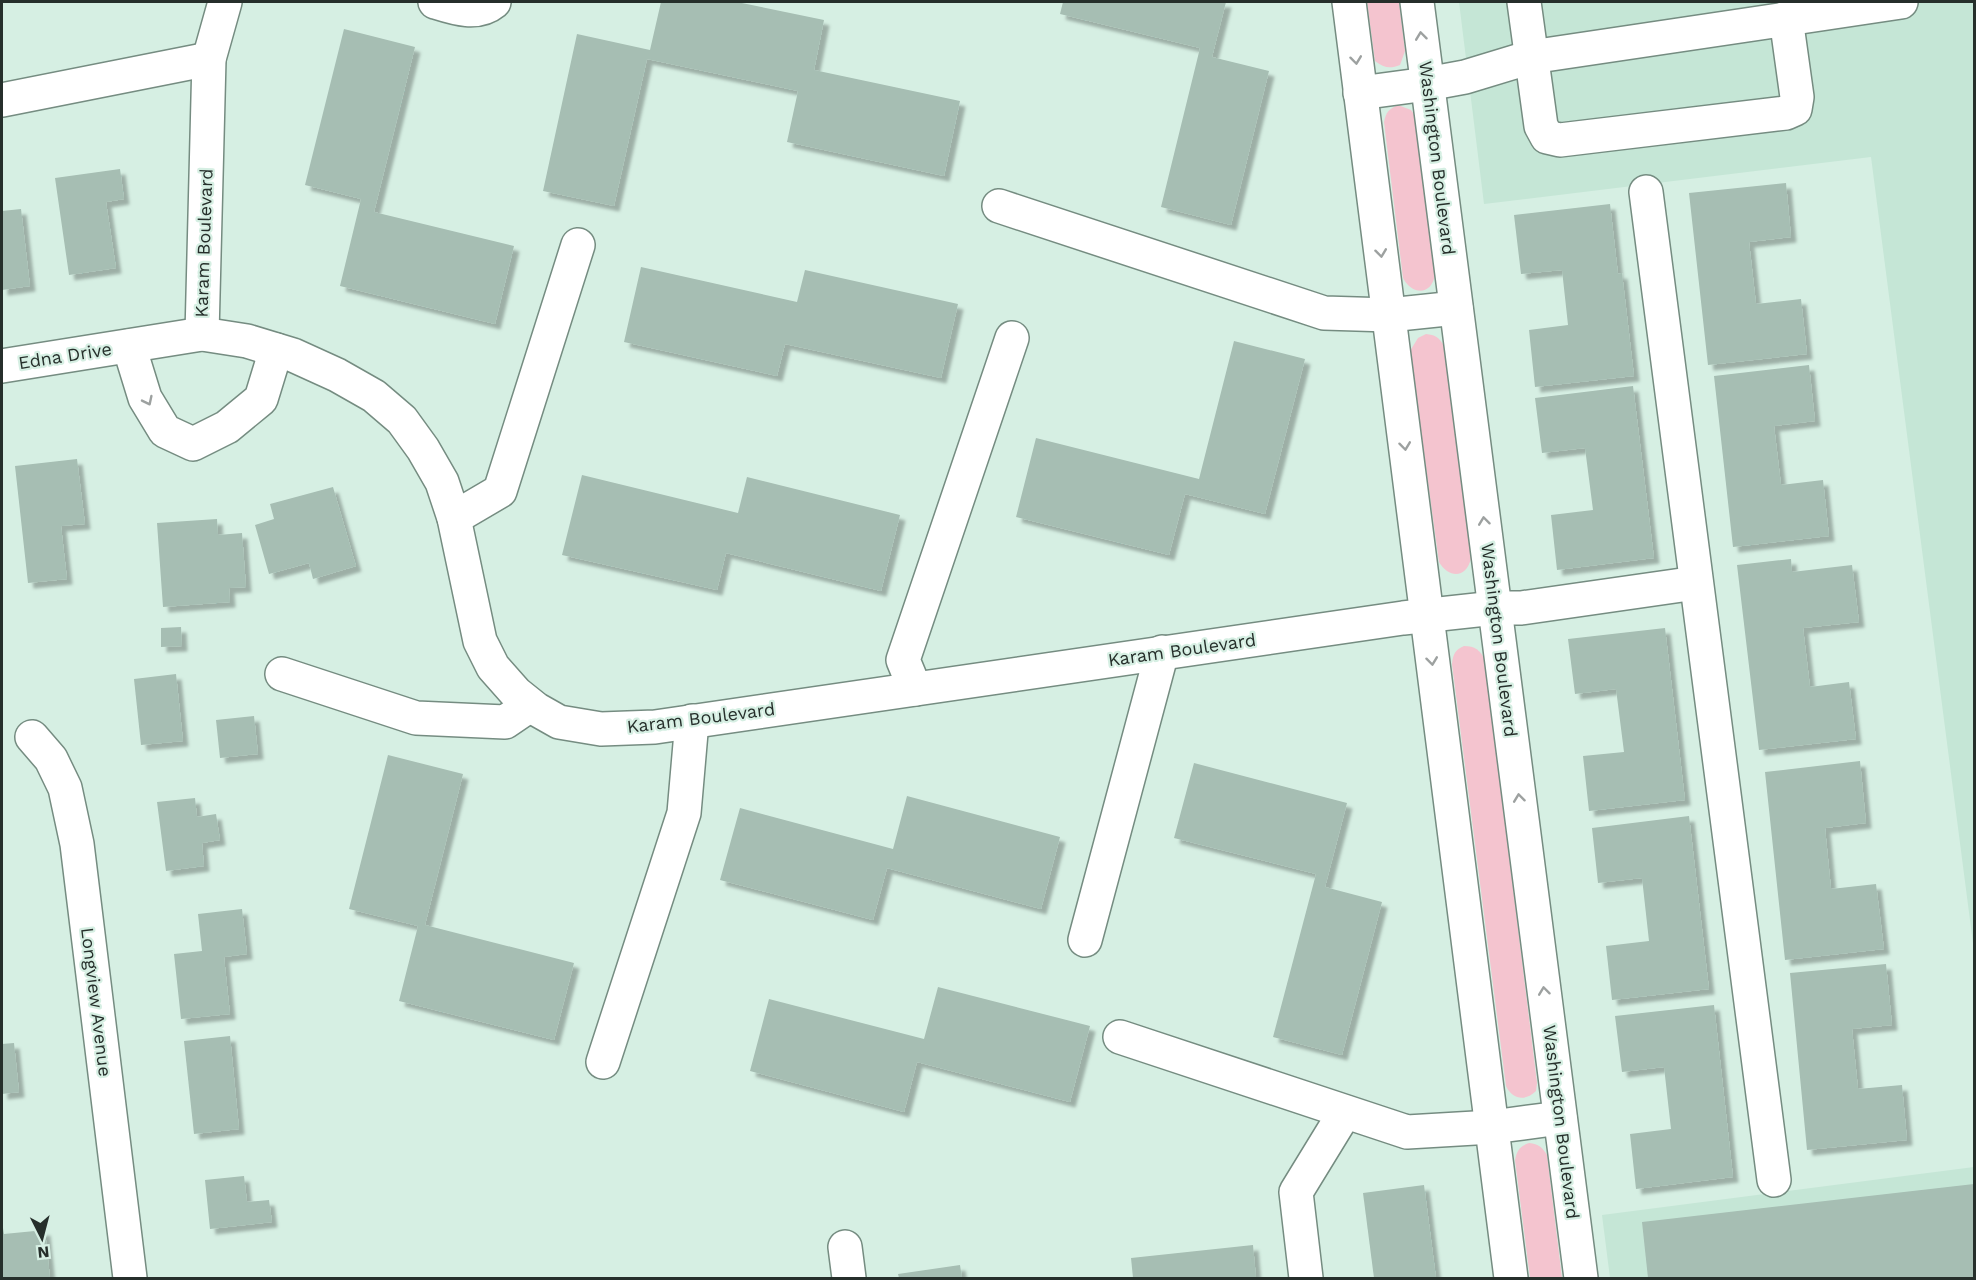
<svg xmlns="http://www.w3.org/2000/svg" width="1976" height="1280" viewBox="0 0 1976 1280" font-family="'Work Sans',sans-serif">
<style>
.built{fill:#c5e6d6}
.green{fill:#f4c4cf}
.building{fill:#a6beb3;filter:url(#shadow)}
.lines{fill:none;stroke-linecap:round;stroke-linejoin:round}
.minor-casing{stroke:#758c81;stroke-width:36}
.minor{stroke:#fff;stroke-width:33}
.oneway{stroke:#9da1a0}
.labels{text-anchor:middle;stroke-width:4.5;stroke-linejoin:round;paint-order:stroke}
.street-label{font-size:18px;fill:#262f2b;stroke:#d6efe3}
</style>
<defs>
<filter id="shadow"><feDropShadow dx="5.5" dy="5.5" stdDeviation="1.5" flood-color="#0004"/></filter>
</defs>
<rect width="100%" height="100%" fill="#d6efe3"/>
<g class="built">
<path d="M1459 2H1974V951L1871 157 1484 204Z"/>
<path d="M1974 1167V1278H1610L1602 1215Z"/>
</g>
<g class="green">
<path d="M1367 2H1399L1405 51 1400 65C1390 69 1384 68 1375 61Z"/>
<path d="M1398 105 1411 110 1416 117 1435 275C1431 296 1412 295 1403 278L1384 122C1386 112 1389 109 1398 105Z"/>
<path d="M1426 334C1435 335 1439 337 1444 346L1471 558C1467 578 1449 579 1439 562L1410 351 1418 338Z"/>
<path d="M1464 646C1475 646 1480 650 1485 660L1537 1083 1536 1091C1525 1102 1512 1099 1506 1086L1452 664C1453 654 1455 650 1464 646Z"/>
<path d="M1529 1143C1539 1144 1542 1147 1547 1155L1562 1278H1530L1515 1160C1517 1150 1520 1146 1529 1143Z"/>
</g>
<g class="building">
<path d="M661 2H737L824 20 814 70 960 101 944 176 787 142 798 91 647 59 614 206 543 191 577 34 650 50Z"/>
<path d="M1063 2H1226L1212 57 1269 71 1231 225 1161 207 1200 48 1060 14Z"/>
<path d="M344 29 415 47 374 212 514 246 495 324 340 286 361 199 305 185Z"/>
<path d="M120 169 124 199 106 202 116 268 69 275 55 178Z"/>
<path d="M1786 183 1791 237 1749 242 1756 304 1801 299 1807 354 1708 365 1689 193Z"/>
<path d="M1610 204 1618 274 1622 273 1634 376 1535 387 1529 330 1568 325 1562 270 1521 274 1514 215Z"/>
<path d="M21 209 30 286 2 290V211Z"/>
<path d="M641 267 797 302 805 270 958 304 941 378 785 344 777 376 624 342Z"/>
<path d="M1234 341 1305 359 1265 514 1185 494 1169 555 1016 517 1036 438 1199 479Z"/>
<path d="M1809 365 1815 421 1774 426 1781 485 1823 480 1829 536 1733 547 1714 376Z"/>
<path d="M1633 386 1654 558 1557 570 1551 515 1593 510 1585 448 1542 453 1535 398Z"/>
<path d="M77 459 85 524 61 526 67 579 28 583 15 466Z"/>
<path d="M582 475 738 513 747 477 900 515 881 591 726 553 717 590 562 555Z"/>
<path d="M333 487 356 566 313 579 309 563 269 574 255 525 274 519 270 504Z"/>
<path d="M217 519 218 535 242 533 246 587 229 588 230 602 163 607 157 523Z"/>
<path d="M1791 559 1792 572 1852 565 1859 622 1803 628 1810 687 1849 682 1856 739 1759 750 1737 565Z"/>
<path d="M181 627 182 646 161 647V628Z"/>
<path d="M1665 628 1685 800 1589 811 1583 756 1624 752 1616 689 1575 694 1568 639Z"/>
<path d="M176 674 183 741 141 745 134 679Z"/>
<path d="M254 716 258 754 220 758 216 720Z"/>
<path d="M388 755 463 774 425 925 574 963 554 1040 399 1001 418 926 349 909Z"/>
<path d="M1860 761 1866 823 1825 828 1831 889 1876 884 1884 949 1785 960 1765 772Z"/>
<path d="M1194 763 1347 803 1325 887 1382 902 1342 1055 1273 1037 1316 874 1174 838Z"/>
<path d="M907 796 1060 837 1041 909 887 868 873 920 720 880 740 808 893 849Z"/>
<path d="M195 798 197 817 216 814 220 840 202 843 204 866 166 871 157 802Z"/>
<path d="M1689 816 1709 989 1612 1000 1606 946 1649 941 1642 878 1598 883 1592 828Z"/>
<path d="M242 909 247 954 224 957 230 1014 181 1019 174 954 202 951 198 914Z"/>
<path d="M1886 964 1892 1025 1852 1029 1858 1089 1902 1085 1907 1140 1807 1150 1790 973Z"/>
<path d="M938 987 1090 1026 1070 1102 917 1062 904 1112 750 1071 769 999 924 1039Z"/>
<path d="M1714 1005 1733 1177 1636 1189 1630 1134 1671 1129 1664 1067 1622 1072 1615 1016Z"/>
<path d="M230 1036 239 1129 194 1134 184 1041Z"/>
<path d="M14 1043 19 1092 2 1094V1044Z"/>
<path d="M244 1176 247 1202 269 1200 272 1222 210 1229 205 1180Z"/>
<path d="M1974 1184V1278H1648L1642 1222Z"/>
<path d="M1424 1185 1436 1278H1374L1363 1193Z"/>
<path d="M3 1228 4 1234 45 1230 50 1278H2V1229Z"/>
<path d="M1253 1245 1256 1278H1133L1131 1258Z"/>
<path d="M960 1265 962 1278H899L898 1274Z"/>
</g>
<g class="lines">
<defs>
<g id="minor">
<path d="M435 2C454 8 477 16 494 2"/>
<path d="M1349 2 1511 1278"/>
<path d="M1417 2 1581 1278"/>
<path d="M1524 2 1541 126 1547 137 1560 140 1786 113 1795 109 1797 97 1786 18"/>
<path d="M1360 93 1427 84 1465 77 1531 57 1901 2"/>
<path d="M2 100 209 59"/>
<path d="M1646 192 1774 1180"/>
<path d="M999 206 1324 313 1389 315 1456 308"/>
<path d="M202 334 209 59 225 2"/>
<path d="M129 346 145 398 165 431 193 444 227 427 261 399 276 350"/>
<path d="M2 366 202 334 247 341 293 355 337 375 374 396 402 420 423 449 442 482 454 518 480 641 493 667 516 693 536 709 559 722 601 729 655 727 1403 618 1495 608H1521L1696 583"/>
<path d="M454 518 500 491 578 245"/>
<path d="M282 674 416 718 505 722 530 705"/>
<path d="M915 689 903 660 1012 338"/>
<path d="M32 737 51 759 65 788 77 844 130 1278"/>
<path d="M1085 940 1162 652"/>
<path d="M1120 1037 1407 1132 1492 1127 1560 1118"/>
<path d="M603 1062 684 813 692 721"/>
<path d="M845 1247 849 1278"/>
<path d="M1306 1278 1296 1192 1345 1112"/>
</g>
</defs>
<use href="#minor" class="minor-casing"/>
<use href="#minor" class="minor"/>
</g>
<defs><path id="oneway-chevron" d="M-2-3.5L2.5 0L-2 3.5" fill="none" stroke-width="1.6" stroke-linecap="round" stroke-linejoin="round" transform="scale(1.5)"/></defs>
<g class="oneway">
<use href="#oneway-chevron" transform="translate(1421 36) rotate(-97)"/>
<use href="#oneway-chevron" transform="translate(1356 60) rotate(83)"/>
<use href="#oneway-chevron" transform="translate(1381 253) rotate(83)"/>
<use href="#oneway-chevron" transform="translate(148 401) rotate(64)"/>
<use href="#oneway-chevron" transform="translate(1405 446) rotate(83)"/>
<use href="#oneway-chevron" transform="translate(1484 521) rotate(-97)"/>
<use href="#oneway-chevron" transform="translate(1432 661) rotate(83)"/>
<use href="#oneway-chevron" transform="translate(1519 798) rotate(-97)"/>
<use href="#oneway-chevron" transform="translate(1544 991) rotate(-97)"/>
</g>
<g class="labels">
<g class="street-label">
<text transform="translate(1437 158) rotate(83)" y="6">Washington Boulevard</text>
<text transform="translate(204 243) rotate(-88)" y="6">Karam Boulevard</text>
<text transform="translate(65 356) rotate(-9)" y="6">Edna Drive</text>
<text transform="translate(1499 640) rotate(83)" y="6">Washington Boulevard</text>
<text transform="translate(1182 650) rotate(-8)" y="6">Karam Boulevard</text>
<text transform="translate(701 718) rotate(-7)" y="6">Karam Boulevard</text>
<text transform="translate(96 1002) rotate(83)" y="6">Longview Avenue</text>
<text transform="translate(1561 1122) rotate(83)" y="6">Washington Boulevard</text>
</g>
</g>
<rect width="1976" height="1280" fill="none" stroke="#262f2b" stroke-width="6"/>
<g transform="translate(42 1238) rotate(174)" stroke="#d6efe3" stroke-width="4.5" paint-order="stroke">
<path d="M0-4.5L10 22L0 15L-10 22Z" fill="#262f2b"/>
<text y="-9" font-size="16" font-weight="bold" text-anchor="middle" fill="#262f2b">N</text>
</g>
</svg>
